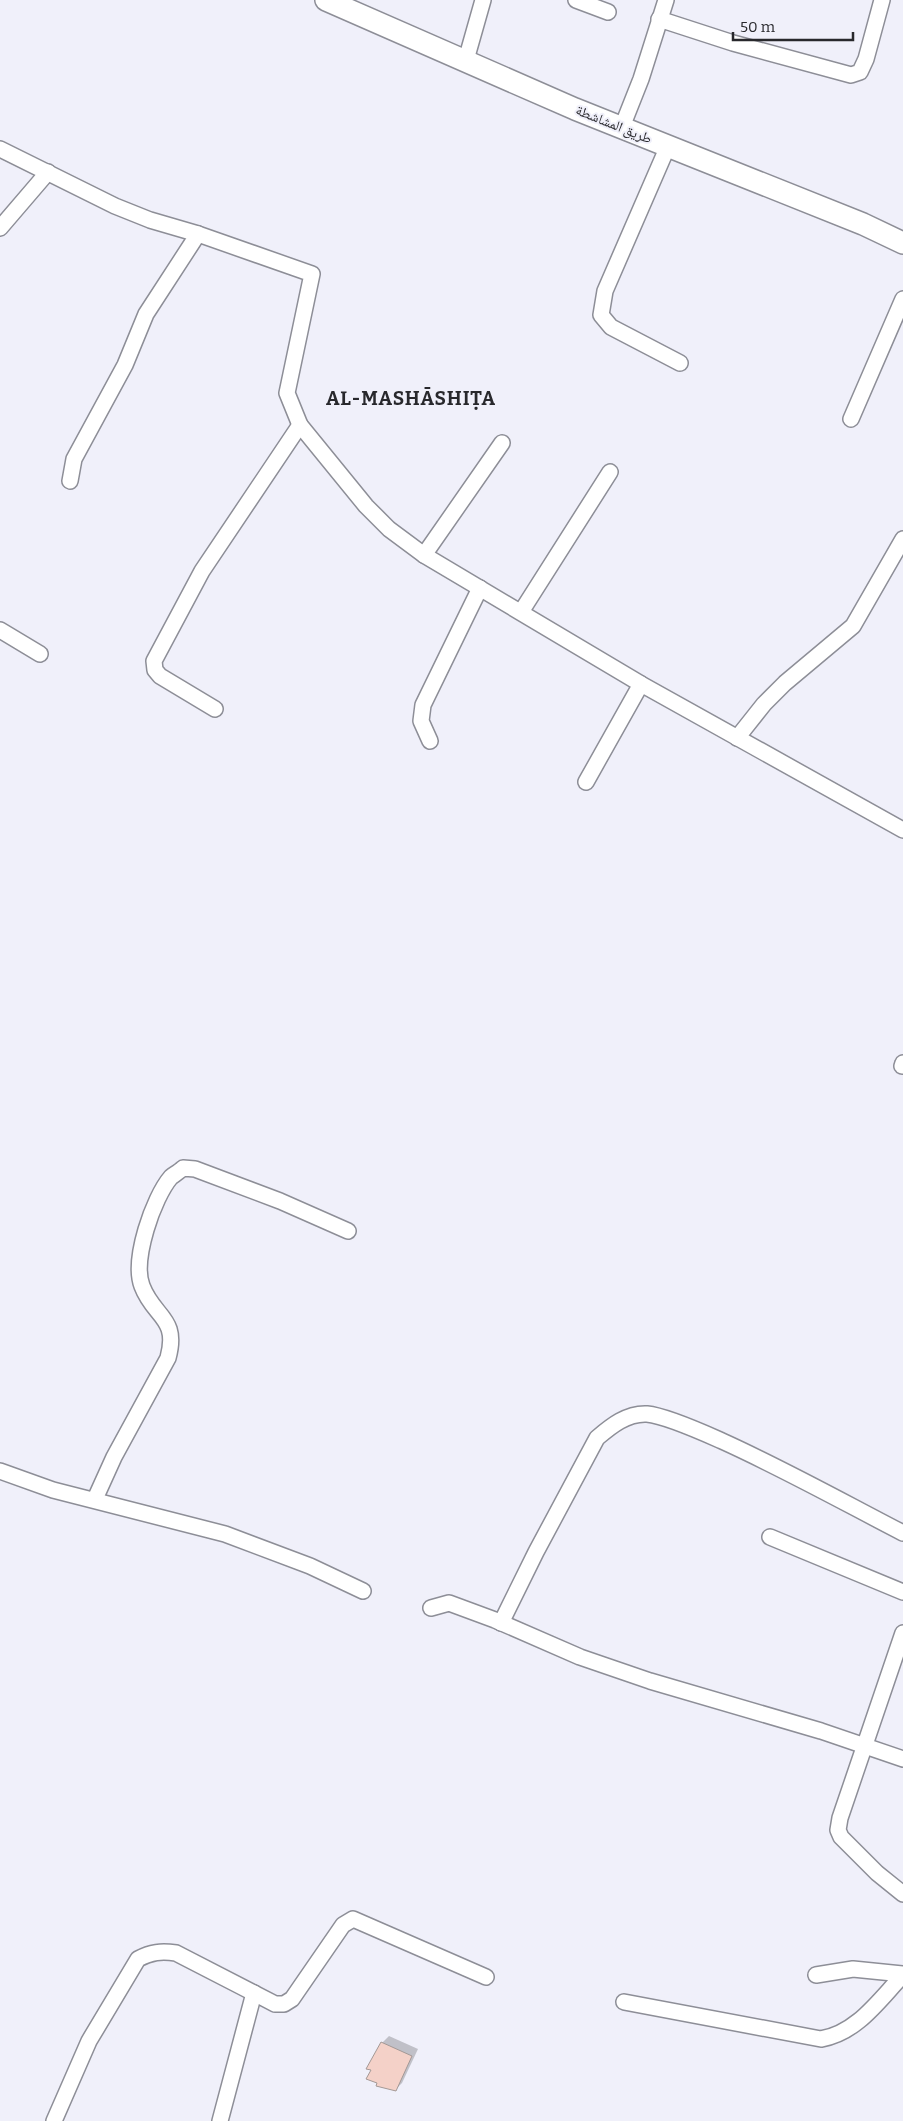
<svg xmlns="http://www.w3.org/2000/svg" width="903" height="2121" viewBox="0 0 903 2121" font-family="Bitter,'Noto Naskh Arabic',serif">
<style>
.shadow{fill:#0003}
.building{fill:#f4d1c8;stroke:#a49996}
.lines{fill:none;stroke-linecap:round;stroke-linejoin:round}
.street-casing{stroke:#8d8e97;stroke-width:18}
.secondary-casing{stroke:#8d8e97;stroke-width:24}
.street{stroke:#fff;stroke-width:15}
.secondary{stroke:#fff;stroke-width:21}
.labels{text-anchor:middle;stroke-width:4;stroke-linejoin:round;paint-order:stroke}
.street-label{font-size:14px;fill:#28282c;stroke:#f0f0fa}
.district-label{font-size:19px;font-weight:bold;letter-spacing:1px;fill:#28282c;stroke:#f0f0fa}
</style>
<rect width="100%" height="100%" fill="#f0f0fa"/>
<path class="shadow" d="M389 2036 418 2049 402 2083 395 2090 372 2070 382 2043Z"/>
<path class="building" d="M381 2042 412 2056 396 2091 376 2086 377 2083 366 2079 371 2070 366 2069Z"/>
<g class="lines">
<defs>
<g id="street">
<path d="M576 0 608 12"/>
<path d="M659 19 733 43 851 75 860 72 866 59 882 0"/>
<path d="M466 60 483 0"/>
<path d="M622 127 641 79 666 0"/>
<path d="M668 146 605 291 601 315 611 327 680 363"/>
<path d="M0 149 115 206 150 220 198 234 312 274 287 393 300 425 366 506 389 529 424 555 641 684 903 830"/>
<path d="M0 228 48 172"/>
<path d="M851 419 903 299"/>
<path d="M70 481 74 459 125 365 146 314 198 234"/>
<path d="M424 555 502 443"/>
<path d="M521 612 610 472"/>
<path d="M0 630 40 654"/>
<path d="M215 709 160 676 155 670 154 661 202 571 300 425"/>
<path d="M737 738 764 704 785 683 853 626 903 539"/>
<path d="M430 741 421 721 423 705 480 588"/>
<path d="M586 782 641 684"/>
<path d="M902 1066 903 1063"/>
<path d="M0 1471 53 1490 225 1534 310 1566 363 1591"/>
<path d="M95 1499 114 1457 168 1358C179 1317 154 1318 142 1286 132 1260 153 1198 171 1177 175 1174 180 1171 183 1168L195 1169 280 1201 348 1231"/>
<path d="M770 1537 903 1592"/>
<path d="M431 1608 449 1603 495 1620 580 1657 650 1681 821 1731 903 1759"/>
<path d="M501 1623 536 1552 597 1438C611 1426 627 1413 647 1414 667 1416 704 1433 722 1441 784 1469 843 1502 903 1533"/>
<path d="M903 1633 840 1818 838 1830 841 1837 877 1873 903 1894"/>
<path d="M816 1975 853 1969 903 1974"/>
<path d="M624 2002 821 2039C857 2033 879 2000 903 1975"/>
<path d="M54 2121 89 2041 138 1959C151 1952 161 1951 176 1953L275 2004H284L292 1999 343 1925 353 1919 486 1977"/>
<path d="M220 2121 254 1993"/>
</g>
<path id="secondary" d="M326 0 575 109 863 224 903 243"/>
</defs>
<use href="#street" class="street-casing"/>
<use href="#secondary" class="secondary-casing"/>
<use href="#street" class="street"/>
<use href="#secondary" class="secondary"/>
</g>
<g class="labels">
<g class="street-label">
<text transform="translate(614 124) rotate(22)" y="5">طريق المشاشطة</text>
</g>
<g class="district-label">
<text x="411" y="405">AL-MASHĀSHIṬA</text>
</g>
</g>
<path d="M733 32v8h120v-8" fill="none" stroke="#28282c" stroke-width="2.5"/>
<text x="740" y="32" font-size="15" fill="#28282c" stroke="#f0f0fa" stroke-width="4" paint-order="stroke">50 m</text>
</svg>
